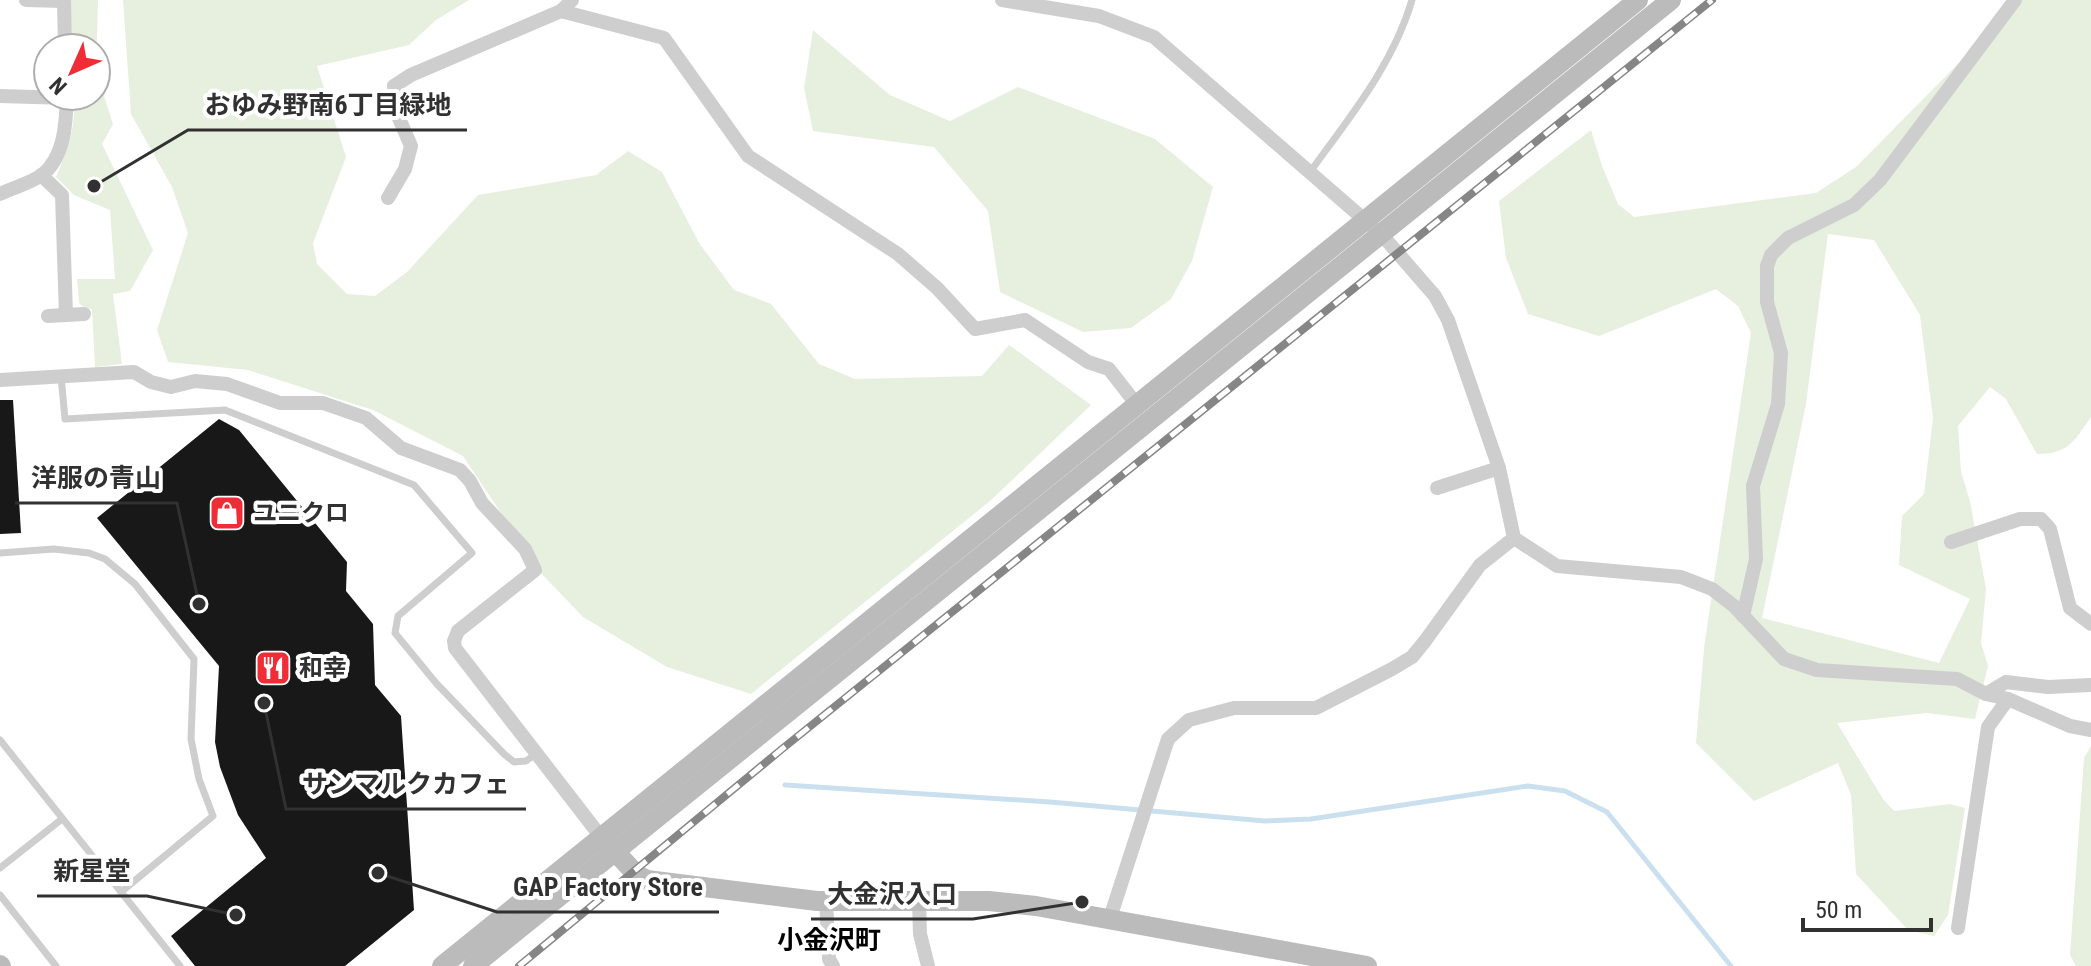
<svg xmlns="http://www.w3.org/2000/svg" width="2091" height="966" viewBox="0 0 2091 966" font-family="'Roboto Condensed','Noto Sans JP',sans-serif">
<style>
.green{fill:#e7efdf;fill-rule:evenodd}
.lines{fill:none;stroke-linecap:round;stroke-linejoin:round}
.stream{stroke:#cbe0ef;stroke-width:5}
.building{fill:#181818}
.lane{stroke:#cecece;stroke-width:7}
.street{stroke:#cecece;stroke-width:14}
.secondary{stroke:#bbb;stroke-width:20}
.rail-casing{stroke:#868686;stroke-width:8}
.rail{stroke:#fff;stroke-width:5;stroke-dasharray:15;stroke-linecap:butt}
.labels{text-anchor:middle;stroke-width:8;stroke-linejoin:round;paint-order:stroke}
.poi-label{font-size:24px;font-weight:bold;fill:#313131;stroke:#fff;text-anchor:start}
.neighbourhood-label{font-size:26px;font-weight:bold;fill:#000;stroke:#fff}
.leader{fill:none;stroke:#313131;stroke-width:3}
.callout-dot{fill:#313131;stroke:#fff;stroke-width:3}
.callout-label{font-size:26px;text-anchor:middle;font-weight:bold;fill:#313131;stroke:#fff;stroke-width:8;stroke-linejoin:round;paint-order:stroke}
</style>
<rect width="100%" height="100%" fill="#fff"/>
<g class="green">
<path d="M70 0H98L96 71 113 124 102 144 153 250 130 291 113 294 122 364 95 367 92 309 85 308 79 303 77 279H115L110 210 74 195 56 177C68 149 76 127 74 96H96V48H72Z"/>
<path d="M123 0H469L436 20 409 45 317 66 346 157 313 243 317 264 347 294 375 296 407 272 478 195 596 175 628 151 662 172 699 243 734 290 771 304 819 364 855 379 982 376 1009 345 1091 405 990 501 751 694 667 667 583 617 541 573 463 456 373 410 248 370 168 362 157 330 188 233 172 187 131 114Z"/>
<path d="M2021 0H2091V417C2074 441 2069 454 2037 454L2006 399 1990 387 1958 426 1961 472 1970 501 1986 589 1981 643 1988 666 1975 719 1927 713 1837 723 1883 799 1894 811 1950 804 1965 808 1948 915 1934 936 1908 930 1856 874 1851 795 1838 763 1754 801 1696 743 1704 648 1751 333 1738 306 1716 289 1599 336 1528 314 1506 258 1499 201 1591 130 1602 166 1618 204 1634 217 1816 193 1856 167ZM1828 234 1874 240 1920 315 1933 418 1924 494 1902 516 1899 565 1970 599 1939 663 1762 618 1806 404Z"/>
<path d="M813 30 890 95 950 121 1018 87 1155 139 1213 187 1192 261 1171 299 1131 328 1083 332 1000 292 988 211 934 147 813 131 804 88Z"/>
<path d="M2091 746V966H2076L2070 955 2084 758Z"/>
</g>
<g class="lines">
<path class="stream" d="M785 785 1050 802 1265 821 1311 819 1528 786 1565 791 1607 812 1731 966"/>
</g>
<g class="building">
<path d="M0 400H13L21 533 0 534Z"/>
<path d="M219 419 239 430 347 562 346 591 373 624 375 685 401 716 414 910 345 966H195L171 936 266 858 238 815 220 767 215 742 219 666 97 518Z"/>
</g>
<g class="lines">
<g class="lane">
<path d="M1310 172C1349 118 1393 65 1412 0"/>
<path d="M61 376 65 419 225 410 414 485 472 553 398 616 395 633 436 683 504 754 514 762 526 761 537 753"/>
<path d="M0 553 54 549 89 553 105 559 135 584 194 659 191 739 199 779 213 816 121 892"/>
<path d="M0 740 180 966"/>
<path d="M0 868 62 819"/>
<path d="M0 895 56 966"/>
</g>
<g class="street">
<path d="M26 0 64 1"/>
<path d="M64 0 65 48"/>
<path d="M1002 0 1099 16 1154 37 1382 235 1435 296 1448 320 1499 468 1514 538 1557 566 1681 577 1712 589 1734 606 1784 659 1817 670 1957 679 1986 694 2008 699 2070 726 2091 730"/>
<path d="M561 11 664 38 748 156 898 254 937 288 975 329 1025 320 1088 362 1109 369 1137 405"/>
<path d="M0 96 67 98"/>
<path d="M41 175 62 195 66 315"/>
<path d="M0 194C13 188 30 183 42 175 65 157 66 122 67 96"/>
<path d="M388 198 405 169 411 146 398 116 394 86 411 75 561 11 572 0"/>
<path d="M48 316 84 314"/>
<path d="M0 380 134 372 151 382 171 387 195 381 227 384 280 403H323L366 418 401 448 460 470 470 481 482 503 525 549 535 570 458 631 454 641 455 648 601 837"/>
<path d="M1437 488 1499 468"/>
<path d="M1951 542 2020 519H2041L2050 529 2070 608 2091 624"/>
<path d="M1743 616 1756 559 1753 486 1778 404 1781 353 1767 302V266L1771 255 1788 238 1854 205 1880 180 2015 0"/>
<path d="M1986 694 2006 682 2048 687 2091 685"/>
<path d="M826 901 829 959 833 966"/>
<path d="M919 902 920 934 928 966"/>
<path d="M1110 918 1168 739 1189 720 1234 708H1316L1392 669 1412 657 1425 641 1480 565 1514 538"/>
<path d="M1958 928 1988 727 2008 699"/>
</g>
<g class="secondary">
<path d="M608 844 637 875 647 880 817 901H989L1036 906 1367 966"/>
<path d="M0 965 1 966"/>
<path d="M442 966 1638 0"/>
<path d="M473 966 1671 0"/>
</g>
<defs>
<path id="rail" d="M519 966 782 749 1712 0"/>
</defs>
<use href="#rail" class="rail-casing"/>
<use href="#rail" class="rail"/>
</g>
<defs>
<symbol id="shop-square" viewBox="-11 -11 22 22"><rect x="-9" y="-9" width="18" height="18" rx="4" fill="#f02c37" stroke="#fff"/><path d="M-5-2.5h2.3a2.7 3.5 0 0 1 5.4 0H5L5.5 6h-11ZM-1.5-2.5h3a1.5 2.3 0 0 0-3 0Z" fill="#fff"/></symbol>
<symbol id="restaurant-square" viewBox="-11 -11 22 22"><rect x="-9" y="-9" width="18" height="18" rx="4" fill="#f02c37" stroke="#fff"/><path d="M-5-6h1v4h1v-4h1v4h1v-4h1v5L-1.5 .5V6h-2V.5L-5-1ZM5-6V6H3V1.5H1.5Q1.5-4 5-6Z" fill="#fff"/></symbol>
</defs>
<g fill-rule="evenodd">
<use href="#shop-square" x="207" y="493" width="40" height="40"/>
<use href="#restaurant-square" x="253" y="648" width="40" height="40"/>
</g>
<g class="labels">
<g class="poi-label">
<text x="253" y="521">ユニクロ</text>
<text x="299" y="676">和幸</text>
</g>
<g class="neighbourhood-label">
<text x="829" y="949">小金沢町</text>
</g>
</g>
<path class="leader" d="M94 186L188 130H467M199 604L177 503H15M264 703L286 809H526M236 915L147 896H37M378 873L497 912H719M1082 902L973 919H811"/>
<g class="callout-dot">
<circle cx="94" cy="186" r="8"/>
<circle cx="199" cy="604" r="8"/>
<circle cx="264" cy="703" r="8"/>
<circle cx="236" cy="915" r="8"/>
<circle cx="378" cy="873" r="8"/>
<circle cx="1082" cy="902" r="8"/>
</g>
<g class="callout-label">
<text x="328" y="114">おゆみ野南6丁目緑地</text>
<text x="96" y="487">洋服の青山</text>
<text x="406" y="793">サンマルクカフェ</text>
<text x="92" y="880">新星堂</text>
<text x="608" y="896">GAP Factory Store</text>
<text x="892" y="903">大金沢入口</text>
</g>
<g transform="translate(72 72) rotate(225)"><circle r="38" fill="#ffffff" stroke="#adadad" stroke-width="2"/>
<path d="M0-6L14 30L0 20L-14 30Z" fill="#f02c37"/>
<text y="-12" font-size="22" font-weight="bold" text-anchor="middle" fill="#313131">N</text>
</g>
<path d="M1803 918v12h128v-12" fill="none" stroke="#313131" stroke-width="4"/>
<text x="1815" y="918" font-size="24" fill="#313131" stroke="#ffffff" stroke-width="6" paint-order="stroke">50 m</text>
</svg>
